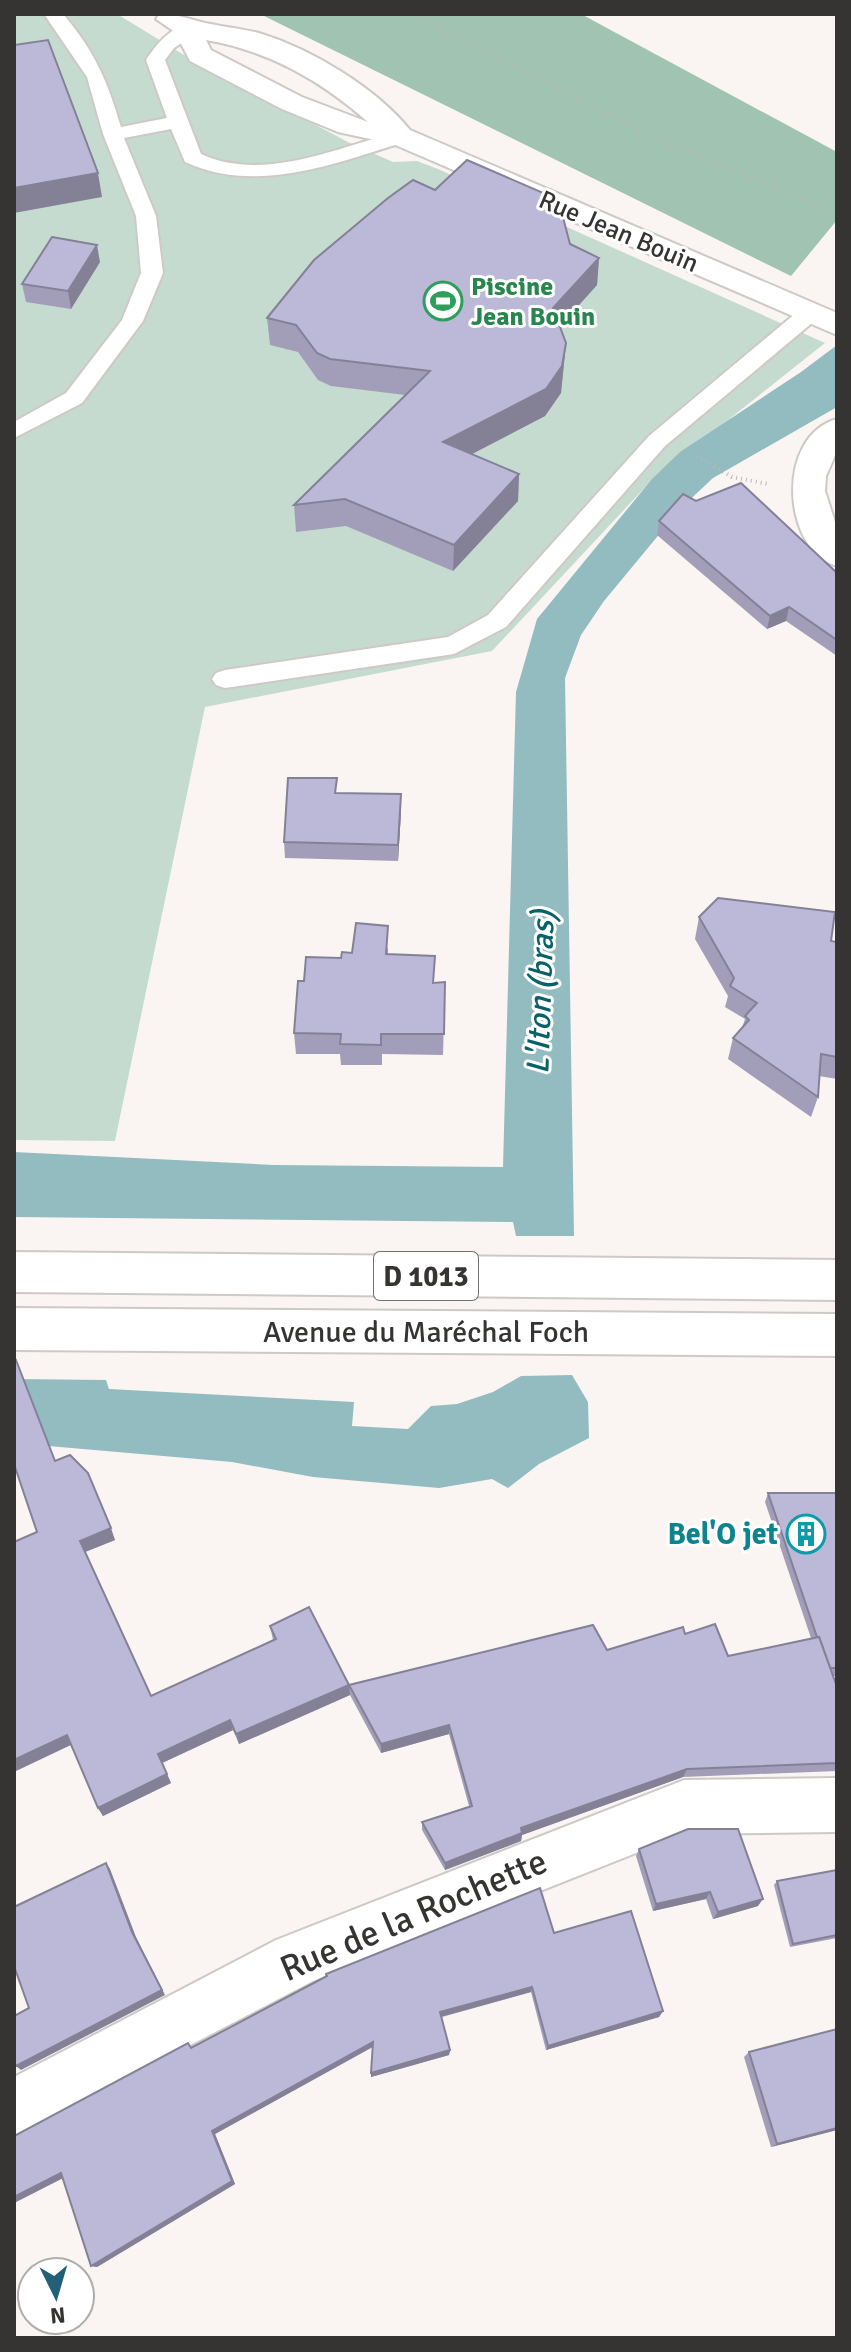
<svg xmlns="http://www.w3.org/2000/svg" width="851" height="2352" viewBox="0 0 851 2352" font-family="Signika,sans-serif">
<style>
.green{fill:#c6dbd0}
.forest{fill:#a1c3b1}
.water{fill:#92bcc0}
.lines{fill:none;stroke-linecap:round;stroke-linejoin:round}
.service-casing{stroke:#cec9c6;stroke-width:4}
.minor-casing{stroke:#cec9c6;stroke-width:4}
.primary-casing{stroke:#cec9c6;stroke-width:4}
.path{stroke:#bbb7b4;stroke-width:4;stroke-dasharray:1 4;stroke-linecap:butt}
.service{fill:#fff;fill-rule:evenodd}
.minor{fill:#fff;fill-rule:evenodd}
.primary{fill:#fff;fill-rule:evenodd}
.wall{fill:#a29eba}
.shaded-wall{fill:#848197}
.building{fill:#bcb8d8;stroke:#848197;stroke-width:2}
.labels{text-anchor:middle;stroke-width:6;stroke-linejoin:round;paint-order:stroke}
.far-street-label{font-size:26px;fill:#363433;stroke:#fff}
.far-leisure-label{font-size:26px;font-weight:bold;fill:#27864d;stroke:#fff;text-anchor:start}
.shield{fill:#fff;stroke:#727170;stroke-width:2}
.shield-label{font-size:28px;font-weight:bold;fill:#363433}
.street-label{font-size:30px;fill:#363433;stroke:#fff}
.culture-label{font-size:30px;font-weight:bold;fill:#0d838f;stroke:#fff;text-anchor:end}
.water-label{font-size:32px;font-style:italic;fill:#076169;stroke:#fff}
.near-street-label{font-size:36px;fill:#363433;stroke:#fff}
</style>
<rect width="100%" height="100%" fill="#faf5f2"/>
<path class="green" d="M14 14H117L189 58 348 142 393 162 417 161 438 169 825 343 650 482 492 651 205 707 115 1141 14 1140Z"/>
<path class="forest" d="M260 14H581L837 152V220L791 276Z"/>
<g class="water">
<path d="M837 345V407L713 478 681 508 604 601 581 635 565 678 574 1236H516L513 1222 14 1217V1152L274 1165 503 1167 516 692 537 619 652 479 680 452 801 372Z"/>
<path d="M572 1375 588 1402 589 1438 539 1464 508 1488 492 1479 439 1488 313 1477 232 1462 14 1443V1379L106 1380 109 1389 354 1402 352 1426 408 1429 431 1406 457 1404 493 1392 521 1376Z"/>
</g>
<g class="lines">
<defs>
<g id="service">
<path d="M44 14H63C95 52 107 80 121 127L167 118 146 60C156 45 174 21 195 26V34L174 48 165 60 201 154C264 183 338 147 401 131L411 137 408 141C336 163 257 195 185 162L171 129 124 138 156 216 163 273 143 321 82 403 14 438V422L66 393 122 320 141 273 136 216 103 134 87 77Z"/>
<path d="M810 306 821 313 818 318 665 446 506 627 454 654 225 688 216 685 212 679 216 673 225 670 448 637 488 615 649 436 802 308Z"/>
</g>
<g id="minor">
<path d="M160 14C176 14 186 18 201 22 221 27 242 28 262 34 313 50 376 88 410 130L837 313V335L393 144 338 132 282 109 190 61 175 32 156 19ZM206 40C269 51 320 80 368 122L302 97 211 50Z"/>
<path d="M837 419V451L826 476 825 491 837 528V566C782 551 775 436 837 419Z"/>
<path d="M837 1778V1832L684 1834 313 1981 14 2137V2077L276 1940 684 1780Z"/>
</g>
<g id="primary">
<path d="M14 1252 837 1260V1300L14 1292Z"/>
<path d="M14 1308 837 1314V1356L14 1350Z"/>
</g>
</defs>
<use href="#service" class="service-casing"/>
<use href="#minor" class="minor-casing"/>
<use href="#primary" class="primary-casing"/>
<g class="path">
<path d="M411 14 641 131 837 214"/>
<path d="M697 456 732 477 768 484"/>
</g>
<use href="#service" class="service"/>
<use href="#minor" class="minor"/>
<use href="#primary" class="primary"/>
</g>
<g class="wall">
<path d="M570 244 599 258 597 285 560 326 566 343 561 393 545 416 472 454 519 474 518 501 453 571 346 526 296 532 294 505 405 395 331 386 318 380 298 352 270 345 267 318Z"/>
<path d="M100 262 71 309 26 302 22 284Z"/>
<path d="M659 521 837 573V656L786 621 767 629 657 535Z"/>
<path d="M338 793 401 811 398 861 285 858 284 842Z"/>
<path d="M699 917 837 942V1079L819 1076 818 1097 811 1117 728 1059 733 1038 742 1028 745 1019 725 1007 728 996 695 939Z"/>
<path d="M388 948V954L435 983 445 982 443 1055 382 1054V1065H341L340 1054H296L294 1033 304 981 352 953Z"/>
<path d="M55 1461 115 1540 85 1552 151 1696 273 1640 270 1626 349 1685 607 1650 685 1634 728 1656 811 1638 765 1502 768 1493H837V1676H833L837 1687V1771L683 1777 522 1835 521 1841 445 1870 422 1830V1822L469 1806 449 1734 381 1753 350 1695 239 1744 233 1730 162 1763 171 1783 103 1816 98 1808 72 1745 37 1532Z"/>
<path d="M639 1849 758 1906 713 1919 706 1899 653 1911 636 1856Z"/>
<path d="M837 1870V1938L790 1947 774 1885 777 1881Z"/>
<path d="M554 1933 663 2011 659 2017 546 2050 531 1992 442 2017 450 2050 449 2055 371 2077 373 2047 215 2134 235 2184 97 2267 91 2266 63 2178 14 2203V2136L192 2048Z"/>
<path d="M749 2052 837 2130 771 2147 744 2057Z"/>
</g>
<g class="shaded-wall">
<path d="M98 173 102 197 14 213V188Z"/>
<path d="M97 245 100 262 71 309 68 291Z"/>
<path d="M599 258 597 285 552 335 553 308Z"/>
<path d="M566 343 561 393 545 416 443 469V442Z"/>
<path d="M519 474 518 501 453 571 454 545Z"/>
<path d="M789 607 786 621 767 629 770 616Z"/>
<path d="M401 794V811L398 861V845Z"/>
<path d="M111 1528 115 1540 85 1552 80 1541Z"/>
<path d="M349 1685 350 1695 239 1744 236 1734Z"/>
<path d="M230 1720 233 1730 162 1763 158 1754Z"/>
<path d="M449 1725V1734L381 1753V1744Z"/>
<path d="M67 1735 73 1744 14 1772V1760Z"/>
<path d="M687 1769 683 1777 522 1835 521 1841 445 1870V1863L521 1828Z"/>
<path d="M167 1774 171 1783 103 1816 98 1808Z"/>
<path d="M106 1863 110 1869 136 1937 165 1995 21 2070 16 2066 132 1932Z"/>
<path d="M710 1892 706 1899 653 1911 656 1904Z"/>
<path d="M763 1899 758 1906 713 1919 718 1912Z"/>
<path d="M532 1987 531 1992 440 2017V2012Z"/>
<path d="M663 2011 659 2017 546 2050 548 2046Z"/>
<path d="M373 2042 374 2046 215 2134 235 2184 97 2267 91 2266 212 2131Z"/>
<path d="M450 2050 449 2055 371 2077V2073Z"/>
<path d="M837 2128V2130L771 2147 777 2144Z"/>
<path d="M61 2173 67 2176 14 2203V2197Z"/>
</g>
<g class="building">
<path d="M48 40 98 173 14 188V45Z"/>
<path d="M467 160 548 195 560 206 570 244 599 258 553 308 566 343 562 366 546 389 443 442 519 474 454 545 345 499 294 505 430 371 330 359 317 353 296 325 267 318 314 260 388 198 413 180 435 190Z"/>
<path d="M52 237 97 245 68 291 22 284Z"/>
<path d="M741 483 837 573V640L789 607 770 616 659 521 683 494 696 501Z"/>
<path d="M288 778H337L335 793 401 794 398 845 284 842Z"/>
<path d="M718 898 835 912 831 941 837 942V1057L821 1054 818 1097 733 1038 749 1020 745 1016 757 1003 730 986 734 978 699 917Z"/>
<path d="M356 923 388 926 386 954 435 956 433 983 445 982 444 1034H381V1045L340 1044 341 1034 294 1033 298 981H304L306 957 341 958 342 952 352 953Z"/>
<path d="M16 1360 55 1461 70 1455 88 1473 111 1528 80 1541 151 1696 276 1639 270 1626 309 1607 349 1685 236 1734 230 1720 158 1754 167 1774 98 1808 67 1735 14 1760V1542L37 1532 14 1464V1361Z"/>
<path d="M768 1493H837V1668H830L819 1637H817Z"/>
<path d="M715 1624 728 1656 819 1637 837 1687V1763L687 1769 521 1828 522 1833 445 1863 422 1822 472 1806 449 1725 381 1744 349 1685 593 1625 607 1650 683 1627 685 1634Z"/>
<path d="M688 1829H738L763 1899 718 1912 710 1892 656 1904 639 1849Z"/>
<path d="M106 1863 132 1932 162 1990 16 2066 14 2061V2016L29 2008 14 1966V1907Z"/>
<path d="M837 1870V1935L793 1944 777 1881Z"/>
<path d="M540 1888 554 1933 631 1911 663 2011 548 2046 532 1987 440 2012 450 2050 371 2073 373 2042 212 2131 232 2181 91 2266 61 2173 14 2197V2136L188 2043 191 2048 327 1976 326 1974Z"/>
<path d="M837 2029V2128L777 2144 749 2052Z"/>
</g>
<defs>
<symbol id="stadium-ring" viewBox="-11 -11 22 22"><circle r="9.5" fill="#fff" stroke="#2e9e5b" stroke-width="1.5"/><path d="M0-5a6.5 5 0 1 0 0 10a6.5 5 0 1 0 0-10ZM-3.5-1.8h7v3.6h-7Z" fill="#2e9e5b"/></symbol>
<symbol id="building-ring" viewBox="-11 -11 22 22"><circle r="9.5" fill="#fff" stroke="#0f9aa8" stroke-width="1.5"/><path d="M-4-6H4V6H1V3H-1V6H-4ZM-2.5-4.3h1.7v1.8h-1.7ZM.8-4.3h1.7v1.8H.8ZM-2.5-1h1.7V.8h-1.7ZM.8-1h1.7V.8H.8Z" fill="#0f9aa8"/></symbol>
</defs>
<g fill-rule="evenodd">
<use href="#stadium-ring" x="421" y="279" width="44" height="44"/>
<use href="#building-ring" x="784" y="1512" width="44" height="44"/>
</g>
<g class="labels">
<g class="far-street-label">
<text transform="translate(619 231) rotate(23)" y="9">Rue Jean Bouin</text>
</g>
<g class="far-leisure-label">
<text x="471" y="295">Piscine<tspan x="471" dy="30">Jean Bouin</tspan></text>
</g>
<rect class="shield" x="374" y="1252" width="104" height="48" rx="6"/>
<g class="shield-label">
<text x="426" y="1286">D 1013</text>
</g>
<g class="street-label">
<text x="426" y="1342">Avenue du Maréchal Foch</text>
</g>
<g class="culture-label">
<text x="778" y="1544">Bel'O jet</text>
</g>
<g class="water-label">
<text transform="translate(540 992) rotate(-88)" y="11">L'Iton (bras)</text>
</g>
<g class="near-street-label">
<text transform="translate(413 1914) rotate(-23)" y="13">Rue de la Rochette</text>
</g>
</g>
<rect width="851" height="2352" fill="none" stroke="#363433" stroke-width="32"/>
<g transform="translate(56 2296) rotate(175)"><circle r="38" fill="#ffffff" stroke="#afaead" stroke-width="2"/>
<path d="M0-6L14 30L0 20L-14 30Z" fill="#236077"/>
<text y="-12" font-size="22" font-weight="bold" text-anchor="middle" fill="#363433">N</text>
</g>
</svg>
